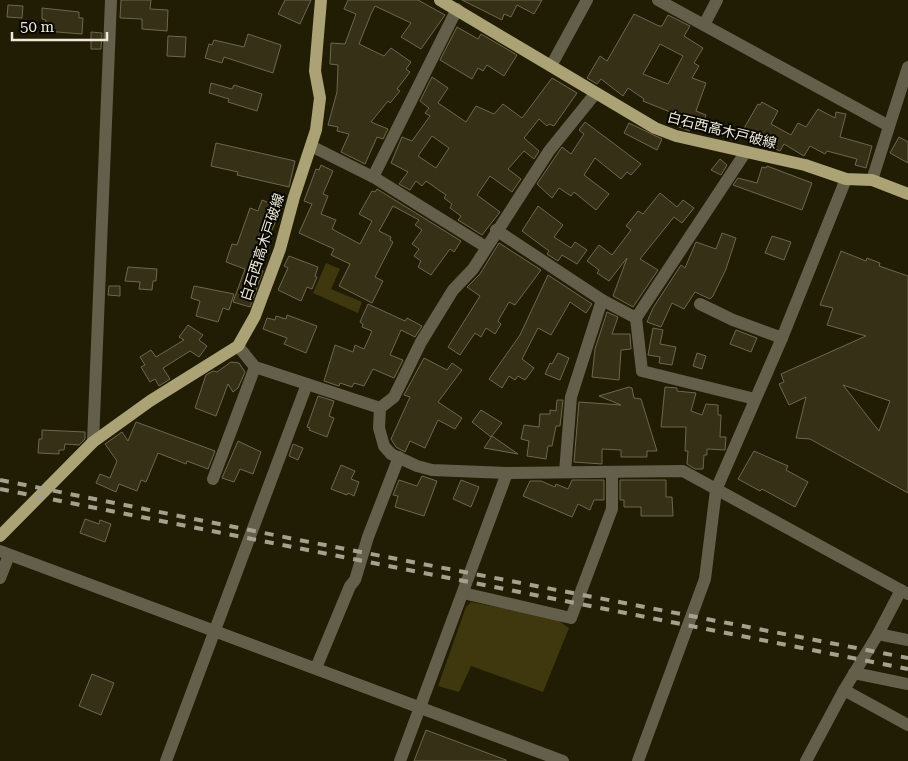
<svg xmlns="http://www.w3.org/2000/svg" width="908" height="761" viewBox="0 0 908 761" font-family="'Roboto Serif','Noto Sans JP',serif">
<style>
.green{fill:#3f380e}
.building{fill:#353016;stroke:#6d684d;fill-rule:evenodd}
.lines{fill:none;stroke-linecap:round;stroke-linejoin:round}
.minor{stroke:#635f4a;stroke-width:12}
.major{stroke:#aba375;stroke-width:12}
.rail{stroke:#a5a18f;stroke-width:4;stroke-dasharray:9 9;stroke-linecap:butt}
.labels{text-anchor:middle;stroke-width:4;stroke-linejoin:round;paint-order:stroke}
.street-label{font-size:14px;fill:#eeebdc;stroke:#090701}
</style>
<rect width="100%" height="100%" fill="#211c04"/>
<g class="green">
<path d="M326 263 340 269 331 289 362 302 358 313 313 293Z"/>
<path d="M471 602 556 619 569 628 543 692 471 666 459 692 438 686 466 607Z"/>
</g>
<g class="building">
<path d="M121 0H151L150 9 168 10 167 31 142 29V19L120 18Z"/>
<path d="M285 0H311L300 24 278 14Z"/>
<path d="M348 0H418L445 15 421 49 401 37 411 23 375 6 371 14 359 44 384 56 391 48 411 62 406 69 410 72 397 89 400 91 390 103 388 101 371 122 388 129 383 139 377 137 365 164 341 152 349 134 337 131 338 127 328 125 337 92 338 65 330 64 331 43 345 44 356 14 344 9Z"/>
<path d="M462 0H542L534 14 517 5 511 17 504 14 502 20Z"/>
<path d="M8 5 23 6 22 18 7 17Z"/>
<path d="M42 8 79 12V18H83L82 34 45 31 46 20 42 19Z"/>
<path d="M634 14 659 26H662L668 15 690 26 684 36 703 48 694 63 699 66 692 78 706 83 696 111 706 115 705 118 709 120 705 131 692 126 690 131 676 126 680 116 643 101 644 99 628 88 623 96 601 79 597 84 587 78 600 56 607 61ZM660 44 683 56 668 84 643 74Z"/>
<path d="M457 27 478 39 481 34 517 55 504 76 487 65 483 71 478 68 472 79 440 60Z"/>
<path d="M91 32 102 33 101 49H91Z"/>
<path d="M248 34 281 45 273 73 224 57 222 63 205 58 209 44 212 45 214 40 244 47Z"/>
<path d="M168 36 186 37 185 57 167 56Z"/>
<path d="M432 77 448 88 438 103 466 122 476 106 494 114 503 104 522 118 552 78 577 93 554 126 549 124 547 126 539 119 524 138 539 151 534 159 524 151 508 169 521 179 512 192 490 176 477 195 500 212 482 235 458 220 461 216 450 208 452 204 444 198 446 195 426 181 422 186 416 181 410 190 399 184 408 172 391 163 402 137 412 141 430 116 425 113 429 108 420 101ZM432 136 449 148 436 168 418 156Z"/>
<path d="M211 83 232 89 234 85 262 94 257 111 228 102 229 99 209 93Z"/>
<path d="M762 102 778 111 771 124 791 135 798 123 806 127 818 109 835 118 836 112 846 114 840 137 872 146 866 168 855 165 857 159 827 151 825 154 810 146 804 156 784 144 780 151 750 137 751 135 743 130 758 104 760 105Z"/>
<path d="M585 122 641 164 631 175 627 172 621 179 595 158 584 175 609 194 596 210 574 192 571 196 559 188 552 198 537 184 562 147 571 154 584 134 579 130Z"/>
<path d="M629 123 662 139 657 150 624 133Z"/>
<path d="M899 137 908 142V163L890 153Z"/>
<path d="M216 143 295 161 289 187 237 175 238 172 211 166Z"/>
<path d="M720 159 727 165 721 175 711 170Z"/>
<path d="M321 165 333 171 323 194 328 196 321 214 336 220 332 229 360 244 372 221 359 214 372 191 375 192 377 189 461 241 454 252 450 249 431 275 418 267 421 261 414 256 419 249 412 244 422 230 415 225 419 220 393 206 379 231 391 237 390 240 393 242 375 277 383 281 372 303 339 286 350 264 331 255 334 249 299 233 312 204 304 201 316 169 319 170Z"/>
<path d="M767 166 812 183 802 210 733 185 738 178 757 183 762 167 766 168Z"/>
<path d="M660 193 677 207 683 200 694 208 682 223 674 217 640 259 658 270 633 307 613 296 627 258 609 281 597 273 599 270 587 261 599 245 612 255 631 230 626 226 638 211 643 214Z"/>
<path d="M262 200 282 208 255 267 263 271 250 307 233 302 245 269 226 262 232 244 237 245 250 208 258 211Z"/>
<path d="M538 206 563 225 554 237 571 248 575 242 587 250 577 264 562 255 558 261 547 254 549 251 522 231Z"/>
<path d="M722 233 736 238 726 269 713 296 710 299 695 292 684 309 672 303 661 327 647 322 653 308 681 265 685 268 696 242 716 249Z"/>
<path d="M772 236 791 242 784 260 765 253Z"/>
<path d="M499 243 541 270 515 305 509 302 498 321 501 324 495 334 486 328 481 337 475 333 460 355 448 347 480 296 467 287 480 274Z"/>
<path d="M841 251 866 261 867 258 880 263 879 266 908 276V493L810 439 796 438 806 397 789 405 779 384 784 382 781 374 866 336 827 325 833 308 820 305ZM843 385 890 401 879 431Z"/>
<path d="M289 256 318 267 315 276 317 277 312 289 307 287 301 301 278 290 288 268 284 266Z"/>
<path d="M128 267 157 269 156 281H153L152 290 139 289 140 282 125 281Z"/>
<path d="M548 275 592 304 586 313 570 302 551 335 538 328 522 359 534 368 525 380 518 376 515 380 509 376 502 388 489 379 520 335Z"/>
<path d="M109 286H120V296L108 295Z"/>
<path d="M194 286 234 294 229 310 223 308 218 322 196 316 200 301 191 298Z"/>
<path d="M368 304 405 321 407 318 422 326 415 337 401 330 390 355 403 360 394 378 373 369 364 386 354 383 352 387 340 383 339 386 324 381 335 345 353 352 355 345 364 349 372 331 362 327 363 324 360 322Z"/>
<path d="M607 312 618 317 612 334H630L631 349 621 350 619 380 592 377 595 349Z"/>
<path d="M287 315 317 326 306 353 284 344 287 338 263 329 267 318 275 320 276 316 286 319Z"/>
<path d="M188 325 203 335 199 340 207 346 199 357 190 351 163 368 170 379 159 386 155 379 150 382 141 367 145 365 140 357 151 350 156 357 184 340 179 337Z"/>
<path d="M653 328 663 330 660 344 676 347 672 365 659 363 660 357 648 355Z"/>
<path d="M736 330 757 338 751 352 730 344Z"/>
<path d="M558 353 569 358 560 380 545 374 550 363 552 364Z"/>
<path d="M697 353 706 356 702 369 693 366Z"/>
<path d="M424 358 447 370 452 363 462 370 438 402 462 418 455 429 438 420 425 448 410 441 405 452 396 447 391 439 410 397 404 395Z"/>
<path d="M231 362 239 363 245 372 238 388 233 392 228 384 216 416 195 408 206 375 213 371 217 372Z"/>
<path d="M629 387 632 388 634 398 641 399 657 451H647V457H621V450L602 449V464L574 462 579 402 621 405 599 396Z"/>
<path d="M665 387 677 388V391L696 393 691 411 702 415 706 404 718 405V415H721L720 437H726L725 450 707 449V455H704L703 469H695L687 464 688 451H685L686 427H661Z"/>
<path d="M318 396 334 401 329 416 334 418 327 437 309 430 310 428 307 427Z"/>
<path d="M557 400H563L560 426H556L552 446H548L546 459 527 456 529 441 521 439 524 425 539 427 540 414H550V410L556 411Z"/>
<path d="M481 410 502 423 491 437 472 422Z"/>
<path d="M136 422 215 451 208 469 187 461 186 464 158 453 146 482 141 480 137 491 119 484 116 492 96 483 100 474 110 478 117 461 105 444 122 432 128 441Z"/>
<path d="M42 430 85 432V439L79 445 65 444 64 450H59V454L38 453 39 439H42Z"/>
<path d="M492 436 518 454 484 448Z"/>
<path d="M238 441 261 452 253 474 240 469 234 482 222 478Z"/>
<path d="M293 444 303 448 298 460 289 456Z"/>
<path d="M754 451 788 466 786 470 808 482 795 507 762 489 760 491 738 479Z"/>
<path d="M341 465 355 471 351 479 359 482 354 496 348 493 347 495 331 489Z"/>
<path d="M422 476 437 481 424 516 395 507 398 496 393 495 399 480 417 486Z"/>
<path d="M461 480 479 487 471 507 453 499Z"/>
<path d="M572 480H604V500H594L590 510 578 504 572 517 523 496 530 481H541L555 487 556 484 568 489Z"/>
<path d="M620 480H666V497H672L673 516H641V507H624V500H620Z"/>
<path d="M85 519 99 524 100 520 111 524 105 542 80 533Z"/>
<path d="M92 674 114 683 101 715 79 706Z"/>
<path d="M426 730 506 760V761H414Z"/>
</g>
<g class="lines">
<g class="minor">
<path d="M658 0 889 126"/>
<path d="M704 25 717 0"/>
<path d="M551 66 587 0"/>
<path d="M595 94 549 151 473 269 453 290 421 342 394 397 380 408 379 428 384 446 391 454 417 466 432 470 507 473 683 471 908 594"/>
<path d="M311 146 375 178 486 247"/>
<path d="M373 177 457 9"/>
<path d="M872 180 908 67"/>
<path d="M496 230 602 300 636 318 745 153"/>
<path d="M700 304 733 320 782 338"/>
<path d="M636 318 642 371 755 399"/>
<path d="M238 346 255 367 380 408"/>
<path d="M93 442 111 0"/>
<path d="M565 472 571 397 602 300"/>
<path d="M213 479 255 367"/>
<path d="M0 551 563 761"/>
<path d="M0 578 9 555"/>
<path d="M901 590 878 634 908 640"/>
<path d="M463 593 571 618 612 509V472"/>
<path d="M316 668 350 586 355 580 368 537 399 457"/>
<path d="M854 673 908 684"/>
<path d="M844 690 878 634"/>
<path d="M166 761 307 384"/>
<path d="M400 761 507 473"/>
<path d="M638 761 705 579 716 490 782 338 846 179"/>
<path d="M806 761 844 690 908 725"/>
</g>
<g class="major">
<path d="M440 0 655 128 676 136 805 165 846 179 872 180 908 194"/>
<path d="M0 536 93 442 150 401 238 346 255 316 280 249 294 197 316 130 320 98 315 71 321 0"/>
</g>
<g class="rail">
<path d="M0 480 299 540 908 658"/>
<path d="M0 489 908 669"/>
</g>
</g>
<g class="labels">
<g class="street-label">
<text transform="translate(722 130) rotate(14)" y="5">白石西高木戸破線</text>
<text transform="translate(262 247) rotate(-72)" y="5">白石西高木戸破線</text>
</g>
</g>
<path d="M12 32v8h95v-8" fill="none" stroke="#eeebdc" stroke-width="2.5"/>
<text x="20" y="32" font-size="15" fill="#eeebdc" stroke="#090701" stroke-width="4" paint-order="stroke">50 m</text>
</svg>
